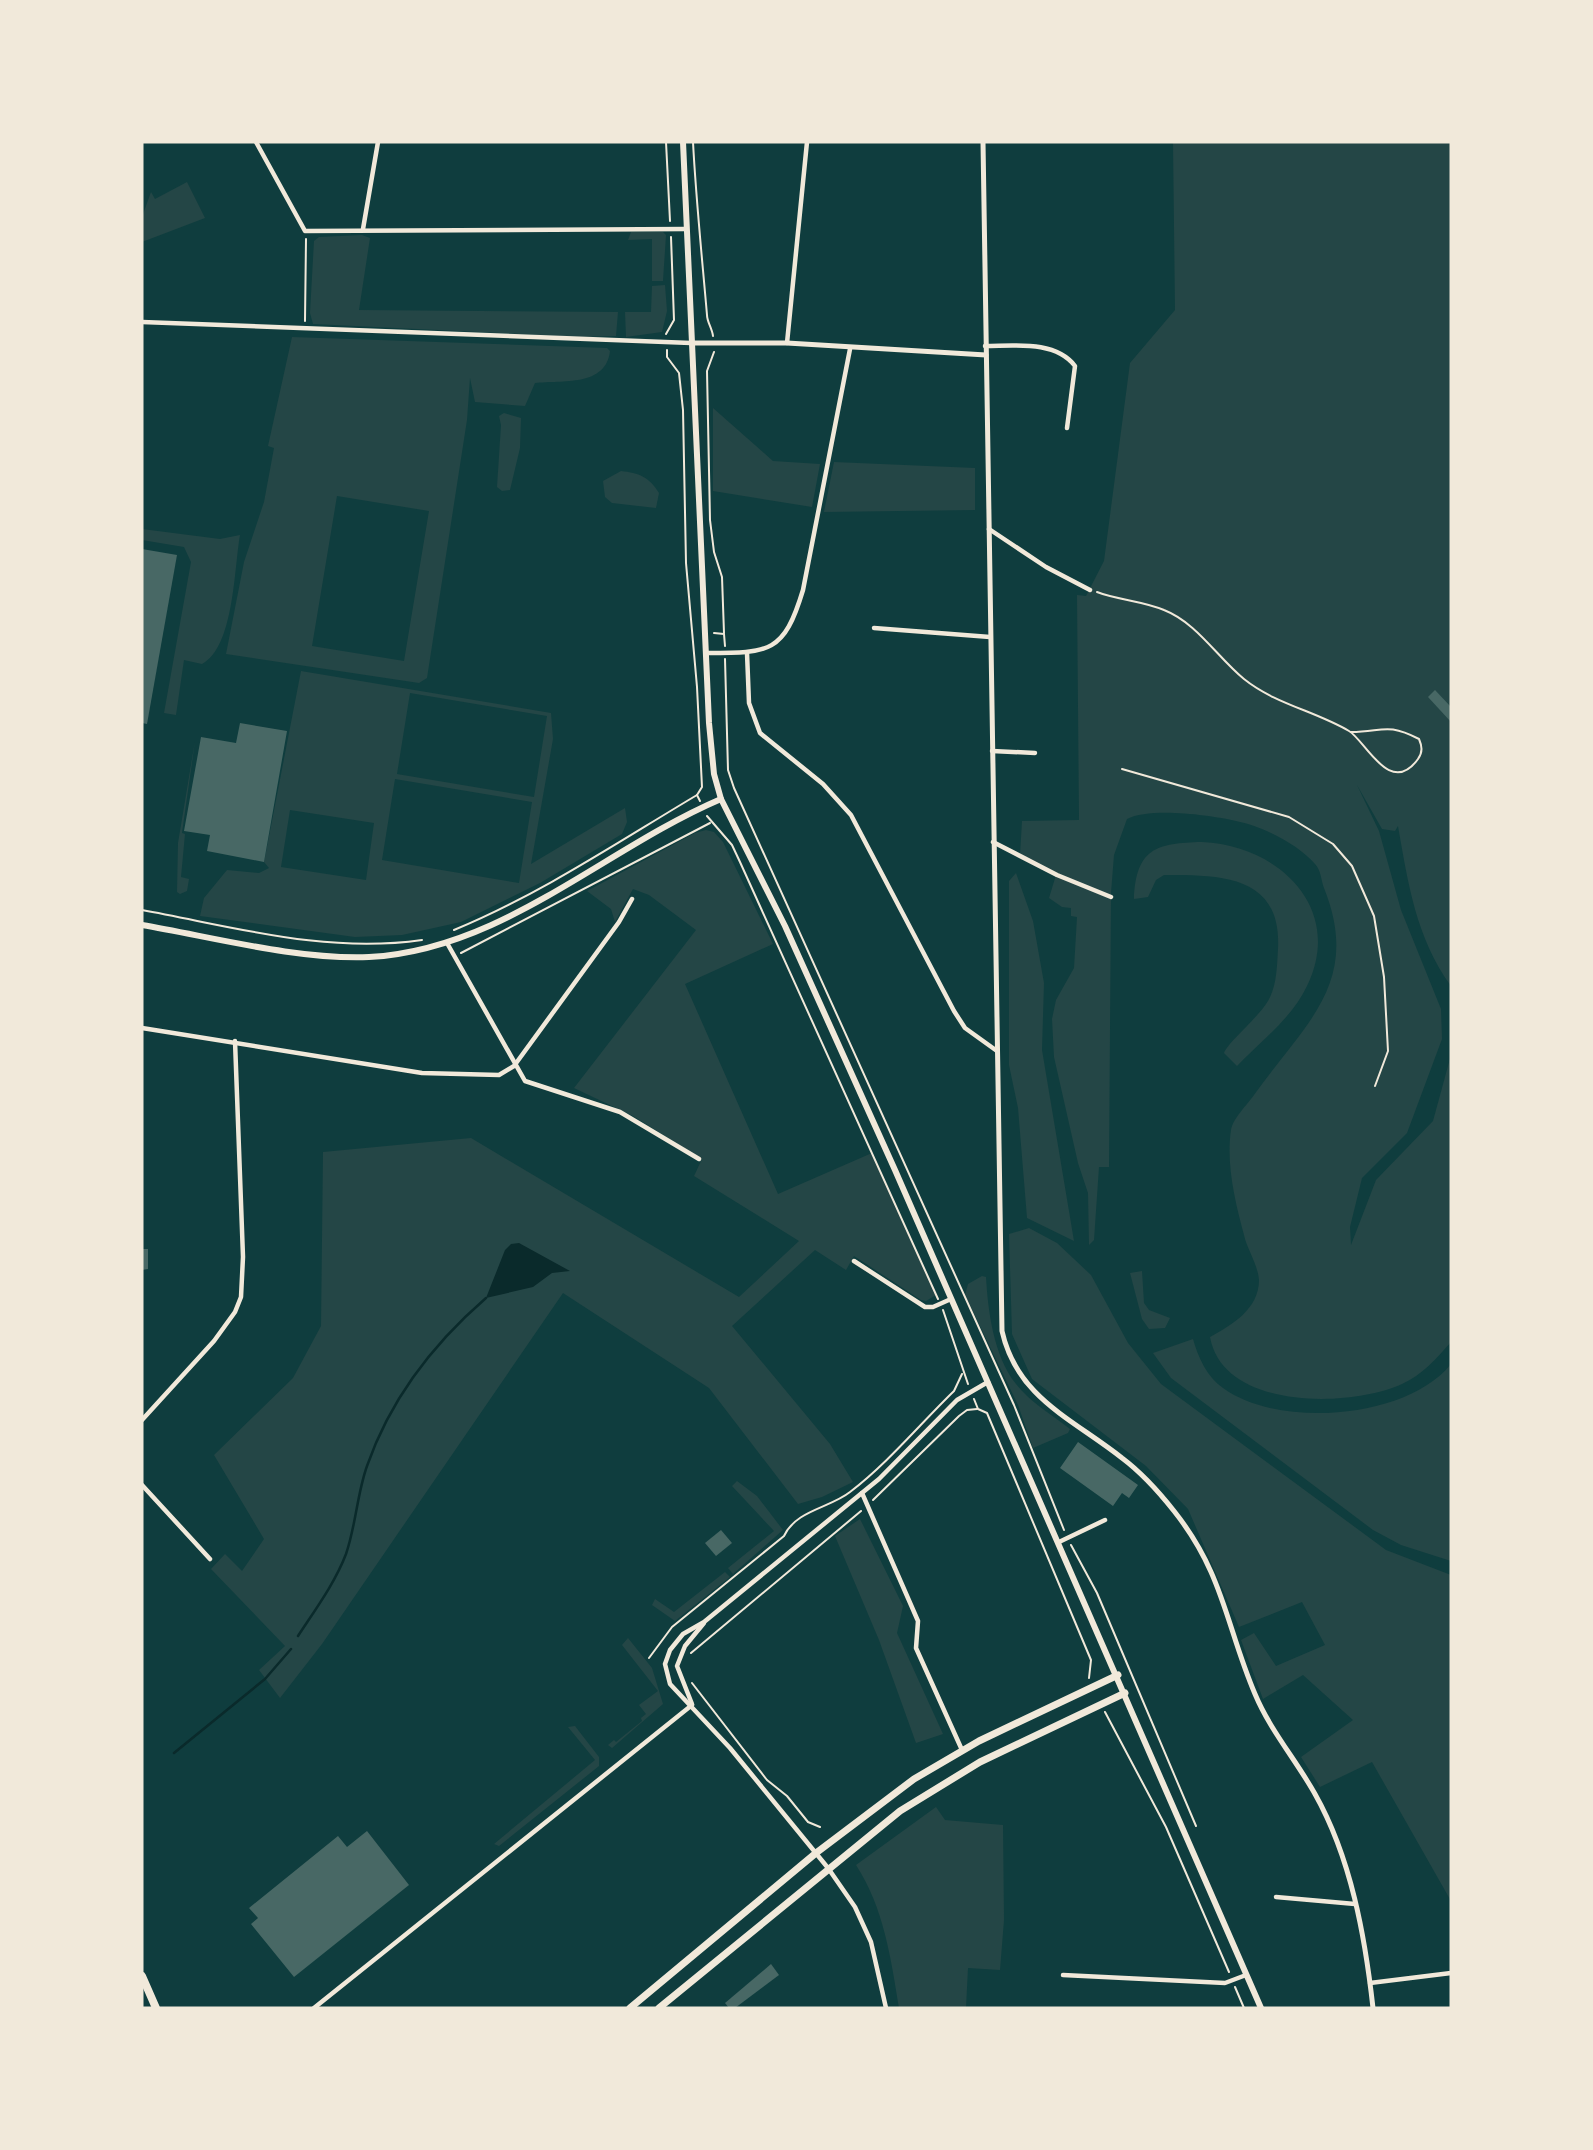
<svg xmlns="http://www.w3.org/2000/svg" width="1593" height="2150" viewBox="0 0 1593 2150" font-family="'Roboto Condensed',sans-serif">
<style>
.green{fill:#244646;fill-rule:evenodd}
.water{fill:#0a2a2b}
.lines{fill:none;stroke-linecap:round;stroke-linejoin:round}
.stream{stroke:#0a2a2b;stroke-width:2.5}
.building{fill:#486865}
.path{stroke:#f1e9da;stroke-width:2}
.minor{stroke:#f1e9da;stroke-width:4.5}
.tertiary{stroke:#f1e9da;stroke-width:5}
.secondary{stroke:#f1e9da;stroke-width:6}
.primary{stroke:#f1e9da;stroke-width:7}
.motorway{stroke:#f1e9da;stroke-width:8}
</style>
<rect width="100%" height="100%" fill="#0f3d3e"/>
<g class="green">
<path d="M1173 142H1451V986C1416 938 1408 883 1398 826L1395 831 1382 829 1357 785 1379 831 1401 910 1441 1009 1442 1039 1407 1133 1362 1178 1350 1227 1351 1245 1376 1180 1433 1121 1451 1055V1342C1437 1358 1422 1375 1402 1384 1349 1408 1223 1410 1210 1337 1232 1325 1259 1309 1259 1280 1258 1265 1247 1249 1244 1235 1235 1202 1226 1164 1231 1130 1233 1118 1248 1104 1254 1095 1305 1023 1362 983 1324 888 1321 880 1321 870 1315 864 1298 844 1262 826 1236 821 1210 815 1150 807 1127 819L1114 855 1111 893 1109 1167H1099L1094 1240 1089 1245 1088 1193 1078 1163 1054 1057 1052 1019 1056 1000 1074 968 1077 917 1071 916V908L1062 907 1049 898 1056 875 1020 855 1022 821 1079 820 1077 595 1086 596 1104 561 1130 363 1175 310Z"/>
<path d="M187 182 205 218 142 242V217L151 192 155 199Z"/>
<path d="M631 232H663L666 235 663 281H652V239L628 240Z"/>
<path d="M362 235 370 238 359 310 618 312 616 336 582 337 313 324 310 313 314 241 319 237Z"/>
<path d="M665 285 667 311 662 332 626 337 625 312H651L652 286Z"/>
<path d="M292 337 607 348 610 351C606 387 562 380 535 383L525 406 475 402 470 378 467 420 427 678 419 683 226 654 244 562 264 502 274 448 268 446ZM337 496 429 511 404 661 312 646Z"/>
<path d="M713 408 773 461 820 464 812 507 713 491Z"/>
<path d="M504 413 521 418 520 448 510 490 502 491 497 487 501 425 499 416Z"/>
<path d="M834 462 975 468V510L824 512Z"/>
<path d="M621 471C639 473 649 477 659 493L656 508 612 503 605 497 603 481Z"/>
<path d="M142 529 220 539 240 535C234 569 234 647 202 664L184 660 176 715 164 713 191 562 184 547 142 540Z"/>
<path d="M301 671 551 713 553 739 531 864 625 808 627 822 622 834 540 883 461 922 402 935 355 937 200 916 204 898 227 870 259 873 269 868 264 862ZM410 693 547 716 534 797 397 774ZM395 779 532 802 519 883 382 860ZM290 810 374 823 366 880 281 867Z"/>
<path d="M195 741 182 833 185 834 181 877 189 879 187 891 180 894 177 892 178 843Z"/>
<path d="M706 830 714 832 723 842 773 944 685 984 778 1194 872 1153 936 1295 926 1301 921 1300 854 1256 846 1270 815 1250 732 1326 830 1444 853 1482 822 1497 798 1504 709 1388 563 1293 322 1644 280 1698 259 1670 285 1646 211 1569 225 1554 242 1571 264 1539 214 1455 293 1378 321 1326 323 1152 471 1138 739 1297 799 1241 694 1176 702 1159 633 1116 574 1088 696 930 649 895 633 889 615 922 611 909 587 891 695 833Z"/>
<path d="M1202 842C1278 845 1345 908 1307 986 1292 1018 1261 1041 1237 1066L1224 1053C1229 1041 1258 1018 1268 1001 1277 986 1277 965 1278 949 1282 874 1219 875 1164 875L1156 880 1148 897 1134 899C1136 848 1157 843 1202 842Z"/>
<path d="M1016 873 1033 921 1044 983 1042 1050 1074 1241 1027 1218 1018 1108 1009 1065V881Z"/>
<path d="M1029 1228 1057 1243 1091 1275 1128 1343 1161 1384 1386 1550 1451 1575V1901L1372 1762 1320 1787 1301 1757 1353 1720 1303 1675 1263 1699 1241 1640 1254 1633 1276 1666 1325 1645 1302 1602 1239 1627 1188 1509 1146 1466 1032 1379 1012 1334 1009 1234Z"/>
<path d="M1142 1271 1144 1303 1149 1310 1170 1318 1165 1328 1149 1329 1142 1319 1130 1273Z"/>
<path d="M982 1276 986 1277C988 1310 993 1355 1016 1384 1030 1402 1052 1415 1070 1429L1068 1433 1033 1448 1018 1405 965 1295 968 1284Z"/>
<path d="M1193 1339C1198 1357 1207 1377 1223 1388 1279 1429 1407 1419 1451 1364V1561L1401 1545 1373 1530 1171 1378 1153 1353Z"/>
<path d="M737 1481 757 1496 783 1530 733 1574 728 1568 774 1531 732 1486Z"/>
<path d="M860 1519 903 1606 897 1633 943 1734 916 1743 879 1640 835 1536Z"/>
<path d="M725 1572 730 1577 675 1621 652 1605 655 1599 674 1612Z"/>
<path d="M628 1638 652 1668 663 1704 612 1748 608 1745 614 1740 616 1742 642 1721 641 1718 646 1714 639 1705 658 1691 622 1645Z"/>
<path d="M575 1726 599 1757V1766L499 1846 494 1844 595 1760 568 1727Z"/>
<path d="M936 1807 945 1820 1003 1825 1004 1920 1000 1970 968 1968 966 2008H899C891 1959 884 1908 856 1865Z"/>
</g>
<path class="water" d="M519 1243 570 1271 552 1273 533 1287 486 1298 505 1250 511 1244Z"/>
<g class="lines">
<g class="stream">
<path d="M298 1636C315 1610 335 1583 346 1554 356 1525 357 1494 367 1466 390 1400 434 1343 486 1298"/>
<path d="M174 1753 265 1679 291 1649"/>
</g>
</g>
<g class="building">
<path d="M142 549 177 555 147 724 142 723Z"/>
<path d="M1435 690 1451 707V722L1428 697Z"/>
<path d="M240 723 287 731 264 862 207 851 210 835 184 831 201 737 236 743Z"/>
<path d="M142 1249H148V1269L142 1270Z"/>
<path d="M1078 1442 1138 1485 1129 1498 1122 1493 1113 1506 1060 1468Z"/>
<path d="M721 1530 732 1543 716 1556 705 1543Z"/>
<path d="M367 1831 409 1885 294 1977 251 1924 258 1918 249 1908 338 1836 347 1847Z"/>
<path d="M771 1964 779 1975 735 2008H729L725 2003Z"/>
</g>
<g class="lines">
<g class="path">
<path d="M666 142 670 221"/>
<path d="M693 142C696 200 702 257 707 315 707 322 712 328 713 336"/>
<path d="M305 321 306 239"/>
<path d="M666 334 674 320 671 237"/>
<path d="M714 352 707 371 710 520 714 552 722 577 724 633"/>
<path d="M1097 592C1118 600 1143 601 1164 610 1197 623 1217 657 1244 679 1275 704 1315 711 1349 731 1365 740 1390 798 1418 759 1423 752 1422 746 1419 739 1386 722 1383 732 1351 732"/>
<path d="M714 633 724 634 725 646"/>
<path d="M725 659 728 770 734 788 1014 1405 1064 1530"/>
<path d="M1122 769 1289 817 1333 844 1352 866 1374 916 1384 977 1388 1051 1375 1086"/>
<path d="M697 795 700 801"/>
<path d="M707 816 732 845 740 862 938 1299"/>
<path d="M142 910C235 927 326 954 422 940"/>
<path d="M454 930C539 895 618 842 697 795L702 787 697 687 686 563 683 410 679 373 667 357V350"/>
<path d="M461 953 710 823"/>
<path d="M943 1310 968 1384"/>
<path d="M974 1399 978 1409 987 1413 1091 1660 1089 1678"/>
<path d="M873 1500 959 1416 967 1410 977 1409"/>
<path d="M1071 1545 1097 1593 1196 1826"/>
<path d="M691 1653 861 1511"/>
<path d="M649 1658 672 1627 784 1536C796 1510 830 1508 850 1492 888 1463 920 1424 954 1391L962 1374"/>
<path d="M692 1683 767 1780 787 1796 808 1822 820 1827"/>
<path d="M1105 1712 1166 1827 1229 1972"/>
<path d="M1235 1987 1244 2008"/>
</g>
<g class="minor">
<path d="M256 142 305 231 686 229"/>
<path d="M363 229 378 142"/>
<path d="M142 322 691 343"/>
<path d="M787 343 807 142"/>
<path d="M985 346C1014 346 1055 340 1075 366L1067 428"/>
<path d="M989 529 1046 567 1090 590"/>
<path d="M874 628 990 637"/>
<path d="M707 653C770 653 784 653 803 590L850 349"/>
<path d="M747 653 749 703 760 733 823 784 851 815 954 1011 965 1028 997 1051"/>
<path d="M992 751 1035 753"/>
<path d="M993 842 1057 875 1111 897"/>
<path d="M447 943 525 1081 620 1112 699 1159"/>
<path d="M142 1028 422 1073 499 1075 514 1066 619 922 632 899"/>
<path d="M854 1261 925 1307H933L951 1299"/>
<path d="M142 1420 214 1341 235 1312 241 1297 243 1257 235 1041"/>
<path d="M142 1485 210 1559"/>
<path d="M862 1493 918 1621 916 1648 962 1750"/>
<path d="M1059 1542 1105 1520"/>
<path d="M692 1704 677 1666 685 1646 704 1623"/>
<path d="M1276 1897 1355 1904"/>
<path d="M1063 1975 1225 1983 1246 1975"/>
<path d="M1370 1983 1451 1973"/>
<path d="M314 2008 692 1705"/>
<path d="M886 2008 871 1942 855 1907 828 1868 730 1748 670 1684 665 1664 670 1650 683 1634 704 1622 879 1479 957 1400 988 1382"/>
</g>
<g class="tertiary">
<path d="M983 142 1002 1331C1017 1398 1073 1419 1122 1458 1142 1473 1159 1492 1174 1511 1224 1574 1226 1626 1255 1694 1270 1730 1296 1760 1315 1794 1351 1858 1365 1936 1373 2008"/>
<path d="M691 343H787L986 355"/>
</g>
<g class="secondary">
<path d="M683 142 709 723 714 774 721 799 785 926 895 1170 1261 2008"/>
<path d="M142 925C212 937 298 960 369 957 502 950 604 849 721 799"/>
</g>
<g class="primary">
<path d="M630 2008 816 1853 914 1779 979 1741 1118 1675"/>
<path d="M659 2008 900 1811 980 1762 1125 1693"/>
</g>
<path class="motorway" d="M142 1976 156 2008"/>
</g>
<rect width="1593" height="2150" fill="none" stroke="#f1e9da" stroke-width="287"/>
</svg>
